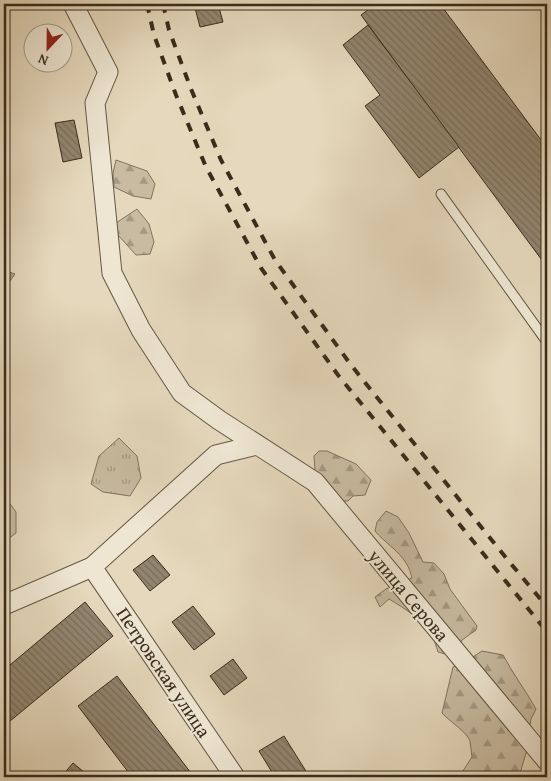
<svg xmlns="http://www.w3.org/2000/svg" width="551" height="781" viewBox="0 0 551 781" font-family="'Gentium Book Plus',serif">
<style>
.grass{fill:url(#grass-tufts);stroke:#80745e}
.forest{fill:url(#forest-firs);stroke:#80745e}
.water{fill:url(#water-waves);stroke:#7d705c}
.building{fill:url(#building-back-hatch);stroke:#392c1c}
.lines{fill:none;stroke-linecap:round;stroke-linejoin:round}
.lane-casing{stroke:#645744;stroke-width:11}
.street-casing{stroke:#645744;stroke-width:21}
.lane{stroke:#eee6d3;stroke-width:9}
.street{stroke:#eee6d3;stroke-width:19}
.rail{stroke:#392c1c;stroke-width:4;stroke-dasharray:9 9;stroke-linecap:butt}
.labels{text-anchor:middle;stroke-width:4;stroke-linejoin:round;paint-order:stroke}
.street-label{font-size:19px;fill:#392c1c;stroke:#eee6d3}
</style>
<defs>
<pattern id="grass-tufts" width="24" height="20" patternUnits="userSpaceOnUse" patternTransform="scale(1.25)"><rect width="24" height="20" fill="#c8bba1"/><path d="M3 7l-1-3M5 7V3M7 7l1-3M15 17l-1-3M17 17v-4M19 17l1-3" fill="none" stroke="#a39882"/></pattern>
<pattern id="forest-firs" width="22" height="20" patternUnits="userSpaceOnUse" patternTransform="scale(1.25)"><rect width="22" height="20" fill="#c8bba1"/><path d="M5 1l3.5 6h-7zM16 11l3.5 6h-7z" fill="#a39882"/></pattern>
<pattern id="water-waves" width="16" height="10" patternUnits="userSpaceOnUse" patternTransform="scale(1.25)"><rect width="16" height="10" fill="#ab9e86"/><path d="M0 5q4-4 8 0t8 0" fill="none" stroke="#8c816d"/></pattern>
<pattern id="building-back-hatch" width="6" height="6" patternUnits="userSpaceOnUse" patternTransform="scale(1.25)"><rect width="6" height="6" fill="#92856f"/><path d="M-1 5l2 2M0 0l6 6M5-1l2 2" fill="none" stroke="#786d5a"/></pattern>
</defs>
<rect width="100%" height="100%" fill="#e5d8bc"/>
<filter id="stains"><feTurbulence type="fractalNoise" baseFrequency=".004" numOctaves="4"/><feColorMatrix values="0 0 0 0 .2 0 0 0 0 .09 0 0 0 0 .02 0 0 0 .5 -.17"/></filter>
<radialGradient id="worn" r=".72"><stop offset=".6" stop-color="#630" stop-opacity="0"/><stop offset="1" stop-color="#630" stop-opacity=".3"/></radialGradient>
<g class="grass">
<path d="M119 438 137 456 141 478 130 496 103 492 91 484 99 456Z"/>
<path d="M4 503 10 504 16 512V533L4 542Z"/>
</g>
<g class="forest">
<path d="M116 160 147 171 155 184 151 199 133 196 114 187 113 173Z"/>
<path d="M137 209 149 224 154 242 150 254 136 255 118 235 116 223Z"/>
<path d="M319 451H327L356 464 371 480 365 495 353 496 348 501H338L333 489 321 480 315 470 314 456Z"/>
<path d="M386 511 398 517 409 533 423 562 434 563 444 574 450 589 477 626 476 630 462 640 452 656 438 652C436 646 434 638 431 633 420 618 404 608 389 599L380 607 375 597 386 589 412 578C411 574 409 567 406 563 398 550 384 542 375 531L377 522Z"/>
<path d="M482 651 503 655C513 674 526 691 536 709L531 719 528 737 539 742 547 740V765L527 750 521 770 516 777H449L461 774 472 757C471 752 471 746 470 741 466 731 449 721 442 713L453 667 465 662Z"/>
</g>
<path class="water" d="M4 270 15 274 7 285 4 284Z"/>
<g class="building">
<path d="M194 4H218L223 22 200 27Z"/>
<path d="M376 4H440L547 148V267L361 15Z"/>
<path d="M368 25 459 147 419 178 365 106 380 95 343 45Z"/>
<path d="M74 120 82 158 63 162 55 123Z"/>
<path d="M153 555 170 575 150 591 133 570Z"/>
<path d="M85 602 113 636 4 726V670Z"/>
<path d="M193 606 215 634 194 650 172 622Z"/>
<path d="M233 659 247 678 224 695 210 676Z"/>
<path d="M117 676 194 777H132L78 706Z"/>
<path d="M284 736 309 776 307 777H275L259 751Z"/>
<path d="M73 763 90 777H61Z"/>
</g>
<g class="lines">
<defs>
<path id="lane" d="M441 194 547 342"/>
<g id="street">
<path d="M73 4 108 72 95 103 112 273 141 330 182 393 219 420 315 482 547 761"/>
<path d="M92 567 235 777"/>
<path d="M4 605 92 567 216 455 257 445"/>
</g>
</defs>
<use href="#lane" class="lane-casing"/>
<use href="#street" class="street-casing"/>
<use href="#lane" class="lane"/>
<use href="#street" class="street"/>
<g class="rail">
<path d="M147 4 154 35 176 95 206 167 261 268 338 375 547 632"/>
<path d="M163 4 169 30 191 89 221 160 275 260 351 365 507 559 547 607"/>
</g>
</g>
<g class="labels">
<g class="street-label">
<text transform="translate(409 595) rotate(50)" y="7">улица Серова</text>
<text transform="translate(164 672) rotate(56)" y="7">Петровская улица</text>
</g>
</g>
<rect width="551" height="781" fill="none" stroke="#e5d8bc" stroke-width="20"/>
<rect x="5" y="5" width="541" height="771" fill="none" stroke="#392c1c" stroke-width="2.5"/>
<rect x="10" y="10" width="531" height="761" fill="none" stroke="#392c1c"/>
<g transform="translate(48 48) rotate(202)"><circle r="24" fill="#eee6d3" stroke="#a69c8a"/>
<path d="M0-4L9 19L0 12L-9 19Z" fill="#8f2418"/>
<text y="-8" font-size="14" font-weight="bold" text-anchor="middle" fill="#392c1c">N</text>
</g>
<rect width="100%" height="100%" filter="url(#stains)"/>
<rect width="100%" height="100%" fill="url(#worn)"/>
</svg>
